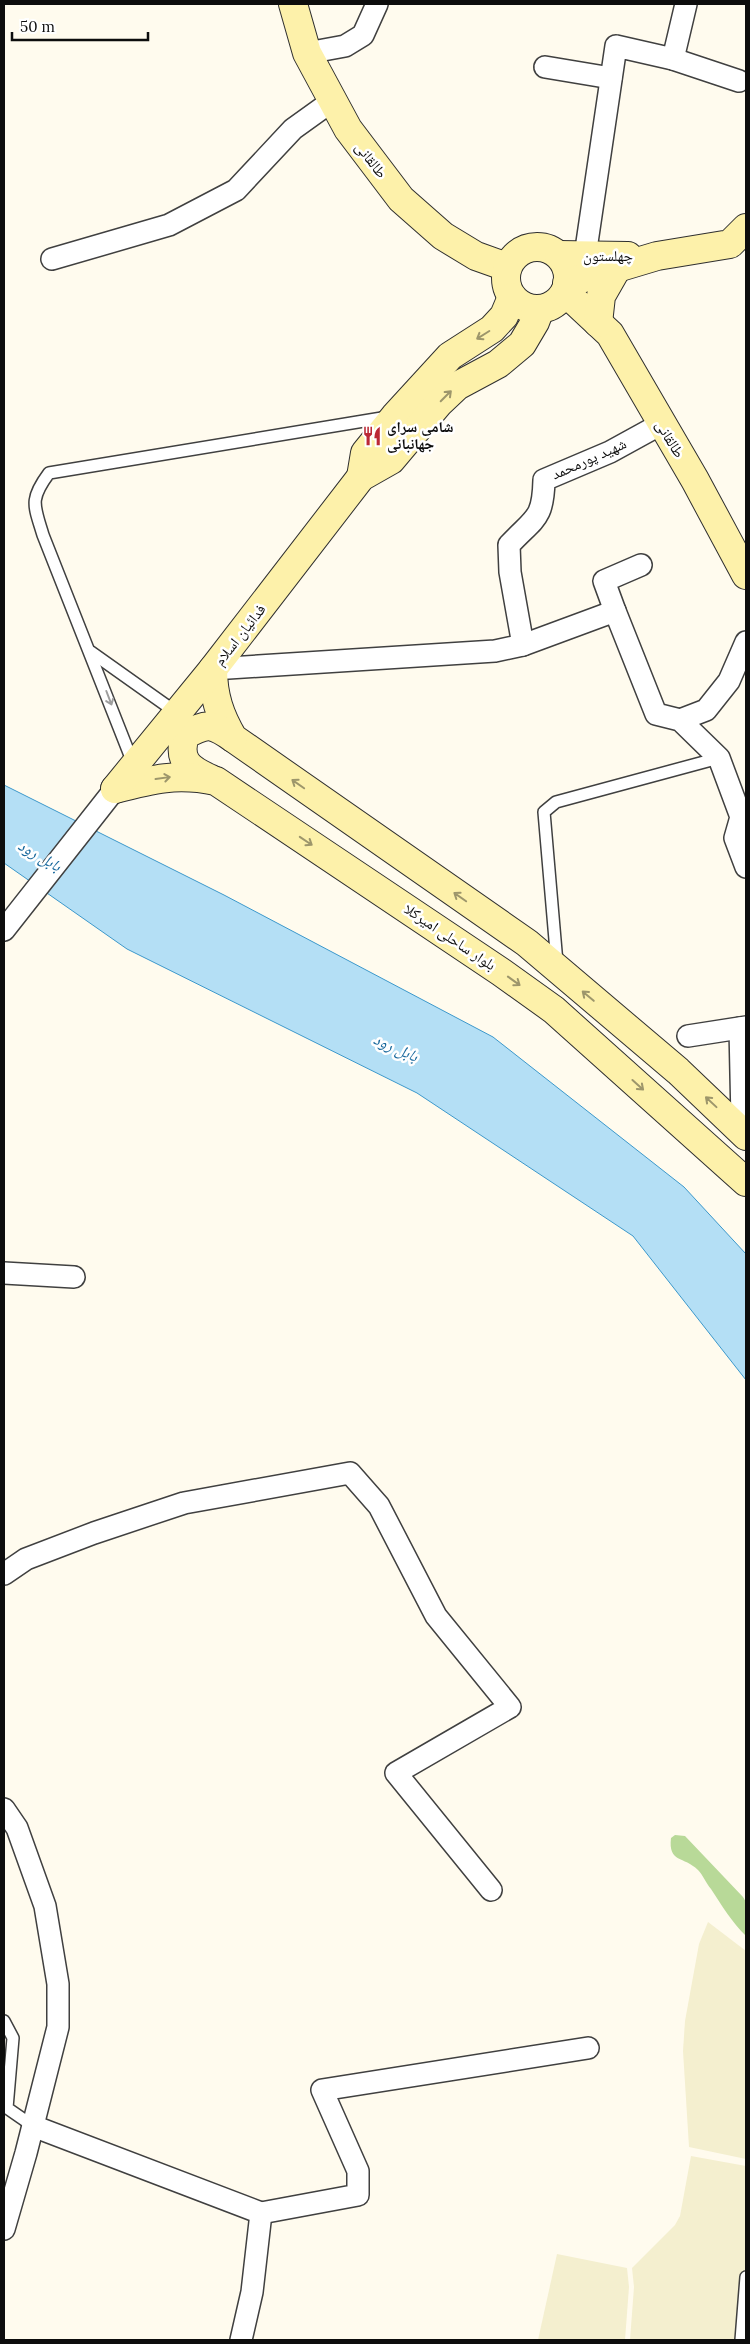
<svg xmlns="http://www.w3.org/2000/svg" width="750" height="2344" viewBox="0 0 750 2344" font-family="Lora,'Noto Naskh Arabic',serif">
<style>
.farmland{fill:#f4efcf}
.forest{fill:#b8d998}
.water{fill:#b4dff5;stroke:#3c98cb}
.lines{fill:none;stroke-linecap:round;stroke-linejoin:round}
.service-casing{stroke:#404040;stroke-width:14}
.minor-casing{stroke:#404040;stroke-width:24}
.secondary-casing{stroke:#2f2f2f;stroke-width:30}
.service{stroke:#fff;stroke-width:11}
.minor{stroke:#fff;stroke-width:21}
.secondary{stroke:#fdf1aa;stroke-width:28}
.oneway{stroke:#9d966b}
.oneway2{stroke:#9e9e9e}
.labels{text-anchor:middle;stroke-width:5;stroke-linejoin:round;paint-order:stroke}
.street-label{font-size:15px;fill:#0d0d0d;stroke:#fff}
.poi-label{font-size:15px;font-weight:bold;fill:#0d0d0d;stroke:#fff;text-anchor:start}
.water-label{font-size:16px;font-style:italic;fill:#19699d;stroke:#fff}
</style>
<rect width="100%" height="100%" fill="#fffbee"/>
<g class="farmland">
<path d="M708 1922 746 1951V2159L689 2147 683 2051 685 2021 699 1944Z"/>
<path d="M691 2156 746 2166V2340H630L634 2287 632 2268 675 2225 680 2216Z"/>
<path d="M557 2254 627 2268 629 2287 625 2340H538Z"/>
</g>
<path class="forest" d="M675 1835 685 1836 743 1897 746 1902V1936C732 1922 722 1906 711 1889 706 1883 703 1875 698 1870 684 1856 668 1863 671 1838Z"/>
<path class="water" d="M4 785 224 895 493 1037 684 1187 746 1254V1380L633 1236 417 1093 127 949 4 863Z"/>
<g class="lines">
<defs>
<g id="service">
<path d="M91 652 177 713"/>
<path d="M133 763 43 535C34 505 29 500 49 473L388 417"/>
<path d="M557 963 544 812 556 802 719 758"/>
<path d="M4 2021 13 2038 7 2108 33 2126"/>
<path d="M741 2340 746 2277"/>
</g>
<g id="minor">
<path d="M307 53 345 46 363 35 377 4"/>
<path d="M673 59 686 4"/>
<path d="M545 67 611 78"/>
<path d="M585 256 616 46 673 59 739 81"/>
<path d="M52 259 169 225 236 190 293 129 332 101"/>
<path d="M615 611 604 581 641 565"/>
<path d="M523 645 510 572 509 545C535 517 543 520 544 480L610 452 661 424"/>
<path d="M213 669 495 651 523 645 615 611 656 714 680 720 719 758 741 817 735 838 746 867"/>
<path d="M680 720 706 710 729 681 746 642"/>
<path d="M4 930 115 789"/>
<path d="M740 1028 742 1120"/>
<path d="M688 1036 746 1027"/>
<path d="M4 1273 74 1277"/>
<path d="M4 1574 26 1559 94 1533 184 1503 350 1473 379 1506 436 1616 510 1707 396 1773 491 1890"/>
<path d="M4 1809 17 1828 45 1906 58 1984V2027L26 2153 4 2229"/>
<path d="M33 2126 261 2213 252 2292 241 2340"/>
<path d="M261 2213 358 2195V2171L322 2090 588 2048"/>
</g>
<g id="secondary">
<path d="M293 4 307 53 348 129 401 199 443 236 476 256 507 267"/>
<circle cx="537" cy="278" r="31"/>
<path d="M559 255 628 256"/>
<path d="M567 283 657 256 730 244 746 228"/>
<path d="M565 292 610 334 695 480 746 575"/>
<path d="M598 323 601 296 617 268"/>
<path d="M361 477 365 453 395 416 450 356 492 329 504 316 512 297"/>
<path d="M213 669C213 696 220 716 233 738L527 943 678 1071 746 1136"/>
<path d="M211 779C189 769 177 761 185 735 208 723 211 723 233 738"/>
<path d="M115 789C153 779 177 773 216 781L501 972 554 1010 746 1182"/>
<path d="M115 789 213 669 361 477 391 460 439 403 457 386 498 364 522 344 535 322 540 309"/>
</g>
</defs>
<use href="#service" class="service-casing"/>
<use href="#minor" class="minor-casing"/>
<use href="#secondary" class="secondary-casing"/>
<use href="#service" class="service"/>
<use href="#minor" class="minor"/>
<use href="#secondary" class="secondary"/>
</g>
<defs><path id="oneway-shaft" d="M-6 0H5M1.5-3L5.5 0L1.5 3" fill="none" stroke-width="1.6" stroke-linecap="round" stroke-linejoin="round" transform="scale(1.25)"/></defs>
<g class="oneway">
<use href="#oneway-shaft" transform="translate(483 335) rotate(148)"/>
<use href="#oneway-shaft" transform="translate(446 396) rotate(-45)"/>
<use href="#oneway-shaft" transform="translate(163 778) rotate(-8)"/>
<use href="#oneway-shaft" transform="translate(298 784) rotate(-145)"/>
<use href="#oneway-shaft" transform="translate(306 841) rotate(34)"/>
<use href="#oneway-shaft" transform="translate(460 897) rotate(-145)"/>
<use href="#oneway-shaft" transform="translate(514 981) rotate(36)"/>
<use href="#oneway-shaft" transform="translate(588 996) rotate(-140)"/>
<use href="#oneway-shaft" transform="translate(638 1085) rotate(42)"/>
<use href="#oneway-shaft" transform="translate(711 1102) rotate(-137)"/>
</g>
<use class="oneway2" href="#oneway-shaft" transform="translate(109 698) rotate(69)"/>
<defs>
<symbol id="restaurant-bare" viewBox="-9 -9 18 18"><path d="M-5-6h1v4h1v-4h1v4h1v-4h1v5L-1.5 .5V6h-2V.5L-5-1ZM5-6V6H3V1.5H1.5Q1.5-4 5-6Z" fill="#bb2835" stroke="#fff" stroke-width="2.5" paint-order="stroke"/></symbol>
</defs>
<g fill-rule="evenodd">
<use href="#restaurant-bare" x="358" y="422" width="28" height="28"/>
</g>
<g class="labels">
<g class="street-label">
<text transform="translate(371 160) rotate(52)" y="5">طالقانی</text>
<text x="608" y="261">چهلستون</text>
<text transform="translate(670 439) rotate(59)" y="5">طالقانی</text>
<text transform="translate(589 459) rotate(-24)" y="5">شهید پورمحمد</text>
<text transform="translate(240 635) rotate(-52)" y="5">فدائیان اسلام</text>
<text transform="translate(450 937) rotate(34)" y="5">بلوار ساحلی امیرکلا</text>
</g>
<g class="poi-label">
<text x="387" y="432">شامی سرای<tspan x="387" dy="17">جهانبانی</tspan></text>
</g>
<g class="water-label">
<text transform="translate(40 855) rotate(30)" y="6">بابل رود</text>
<text transform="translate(396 1047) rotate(24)" y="6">بابل رود</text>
</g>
</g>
<rect width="750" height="2344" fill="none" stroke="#0d0d0d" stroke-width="10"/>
<path d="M12 32v8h136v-8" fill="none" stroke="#0d0d0d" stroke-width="2.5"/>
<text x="20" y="32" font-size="15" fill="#0d0d0d" stroke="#ffffff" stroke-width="4" paint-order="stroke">50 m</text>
</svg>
